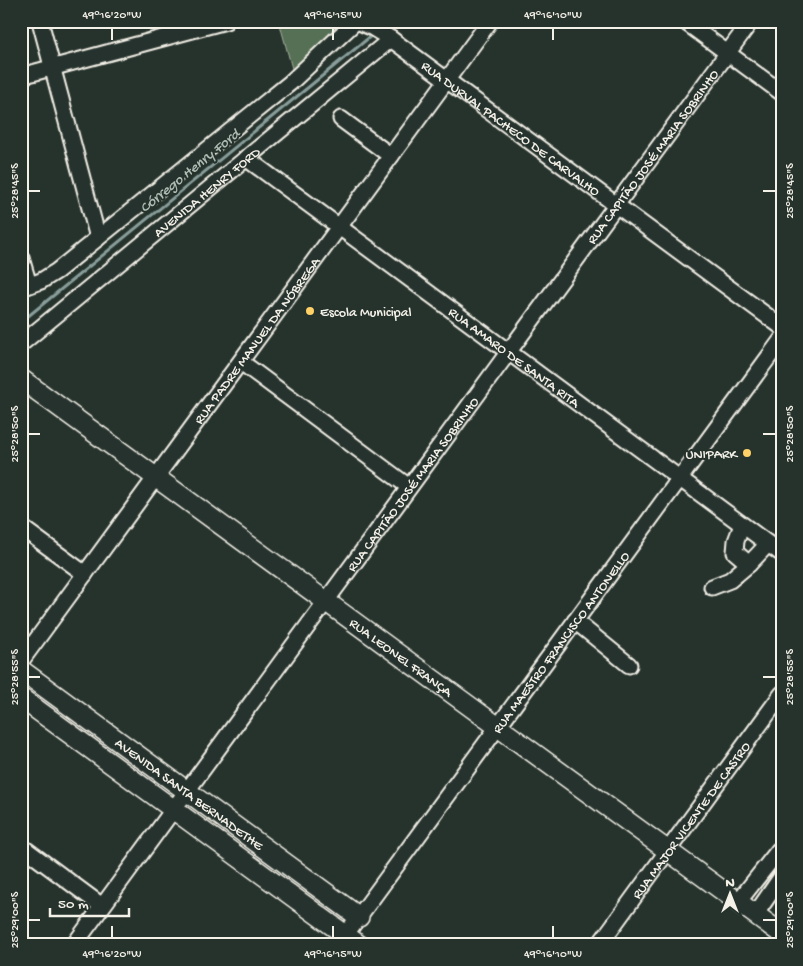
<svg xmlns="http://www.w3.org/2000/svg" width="803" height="966" viewBox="0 0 803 966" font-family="'Gochi Hand',sans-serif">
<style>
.green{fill:#566f55;stroke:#a5b09e}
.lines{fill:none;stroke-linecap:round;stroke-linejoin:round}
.stream{stroke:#8a9f9c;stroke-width:3}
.minor-casing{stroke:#f4f1e8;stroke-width:19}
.major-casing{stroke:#f4f1e8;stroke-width:22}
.minor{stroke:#26332d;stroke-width:15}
.major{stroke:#26332d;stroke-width:19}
.ticks{fill:none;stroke:#f4f1e8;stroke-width:2}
.poi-dot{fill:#ffd166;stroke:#26332d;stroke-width:2}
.labels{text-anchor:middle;stroke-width:4;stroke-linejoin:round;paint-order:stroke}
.street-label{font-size:14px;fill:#f4f1e8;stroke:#26332d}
.poi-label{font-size:14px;fill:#f4f1e8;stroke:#26332d;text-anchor:start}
.water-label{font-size:15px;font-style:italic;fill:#aebbb5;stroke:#26332d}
.neatline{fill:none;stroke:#f4f1e8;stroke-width:2}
.ticks-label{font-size:12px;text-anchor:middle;fill:#f4f1e8}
</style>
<rect width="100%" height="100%" fill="#26332d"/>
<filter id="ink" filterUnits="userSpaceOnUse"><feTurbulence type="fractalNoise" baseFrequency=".02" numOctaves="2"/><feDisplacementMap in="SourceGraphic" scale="10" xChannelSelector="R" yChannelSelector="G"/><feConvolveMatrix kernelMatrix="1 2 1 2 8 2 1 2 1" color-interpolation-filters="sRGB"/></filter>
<g filter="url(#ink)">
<path class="green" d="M279 21H321L341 27 293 72Z"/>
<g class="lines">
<g class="stream">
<path d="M385 25 389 21"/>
<path d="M21 322 371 36"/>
</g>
<defs>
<g id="minor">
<path d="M40 21 98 238"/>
<path id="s1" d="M357 21 373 28 391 39 782 327"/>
<path d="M684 21 782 93"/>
<path d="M21 76 226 21"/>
<path d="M341 119 391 156"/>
<path id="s2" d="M246 158 782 554"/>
<path d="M21 258 29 285"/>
<path d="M21 288 41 281 57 271 290 83 356 21"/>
<path id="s3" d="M21 344 391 39"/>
<path d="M241 362 409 487"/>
<path d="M742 525 736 541 735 552 749 564"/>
<path d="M21 527 85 574"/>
<path d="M712 587 730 580 749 564 768 544"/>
<path d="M575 621 629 665"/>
<path id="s4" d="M21 661 490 21"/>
<path d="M21 846 102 906"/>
<path d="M738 902 779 850"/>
<path d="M755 915 782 876"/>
<path id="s5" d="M74 945 751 21"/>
<path id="s6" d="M338 945 782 339"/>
<path id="s7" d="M599 945 782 694"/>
</g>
<g id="major">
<path id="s8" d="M21 379 782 934"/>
<path id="s9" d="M21 670 359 917"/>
<path d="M21 698 359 945"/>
</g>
</defs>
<use href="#minor" class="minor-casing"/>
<use href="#major" class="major-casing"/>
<use href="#minor" class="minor"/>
<use href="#major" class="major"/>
</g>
</g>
<path class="ticks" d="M112 28V40M333 28V40M553 28V40M28 191H40M763 191H776M28 434H40M763 434H776M28 677H40M763 677H776M28 920H40M763 920H776M112 926V938M333 926V938M553 926V938"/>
<g class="poi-dot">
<circle cx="310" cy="311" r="5"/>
<circle cx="747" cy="453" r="5"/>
</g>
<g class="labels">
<g class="street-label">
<text dy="5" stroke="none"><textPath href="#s1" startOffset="188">RUA DURVAL PACHECO DE CARVALHO</textPath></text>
<text dy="5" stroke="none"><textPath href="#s5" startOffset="978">RUA CAPITÃO JOSÉ MARIA SOBRINHO</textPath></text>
<text dy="5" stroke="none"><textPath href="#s3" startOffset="240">AVENIDA HENRY FORD</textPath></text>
<text dy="5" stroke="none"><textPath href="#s4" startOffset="398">RUA PADRE MANUEL DA NÓBREGA</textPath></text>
<text dy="5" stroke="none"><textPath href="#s2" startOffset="334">RUA AMARO DE SANTA RITA</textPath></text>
<text dy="5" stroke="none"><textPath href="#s5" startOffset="572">RUA CAPITÃO JOSÉ MARIA SOBRINHO</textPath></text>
<text dy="5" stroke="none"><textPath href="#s6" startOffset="376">RUA MAESTRO FRANCISCO ANTONELLO</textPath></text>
<text dy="5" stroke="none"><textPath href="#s8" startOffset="471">RUA LEONEL FRANÇA</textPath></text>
<text dy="5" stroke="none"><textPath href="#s9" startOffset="209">AVENIDA SANTA BERNADETHE</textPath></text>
<text dy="5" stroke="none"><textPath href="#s7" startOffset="155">RUA MAJOR VICENTE DE CASTRO</textPath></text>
</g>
<g class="poi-label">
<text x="320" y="316">Escola Municipal</text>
<text x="737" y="458" text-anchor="end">UNIPARK</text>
</g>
<g class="water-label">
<text transform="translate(189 170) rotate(-39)" y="5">Córrego Henry Ford</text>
</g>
</g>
<rect width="803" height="966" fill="none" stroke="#26332d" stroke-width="55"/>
<g transform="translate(730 894)" stroke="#26332d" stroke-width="4" paint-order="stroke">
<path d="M0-4L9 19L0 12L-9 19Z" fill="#f4f1e8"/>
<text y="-8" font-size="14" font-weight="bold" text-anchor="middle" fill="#f4f1e8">N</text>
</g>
<path d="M50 908v8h79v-8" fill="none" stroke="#f4f1e8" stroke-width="2.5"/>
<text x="58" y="908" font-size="15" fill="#f4f1e8" stroke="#26332d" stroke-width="4" paint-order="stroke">50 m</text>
<rect x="28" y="28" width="748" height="910" class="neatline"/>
<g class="ticks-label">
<text x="112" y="18">49°16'20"W</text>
<text x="333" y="18">49°16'15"W</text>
<text x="553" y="18">49°16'10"W</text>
<text transform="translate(14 191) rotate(-90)" y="4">25°28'45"S</text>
<text transform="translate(789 191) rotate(-90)" y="4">25°28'45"S</text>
<text transform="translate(14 434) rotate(-90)" y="4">25°28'50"S</text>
<text transform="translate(789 434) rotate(-90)" y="4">25°28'50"S</text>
<text transform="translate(14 677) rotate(-90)" y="4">25°28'55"S</text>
<text transform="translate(789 677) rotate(-90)" y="4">25°28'55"S</text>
<text transform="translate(14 920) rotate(-90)" y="4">25°29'00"S</text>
<text transform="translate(789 920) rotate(-90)" y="4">25°29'00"S</text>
<text x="112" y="957">49°16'20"W</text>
<text x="333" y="957">49°16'15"W</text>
<text x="553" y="957">49°16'10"W</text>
</g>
</svg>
